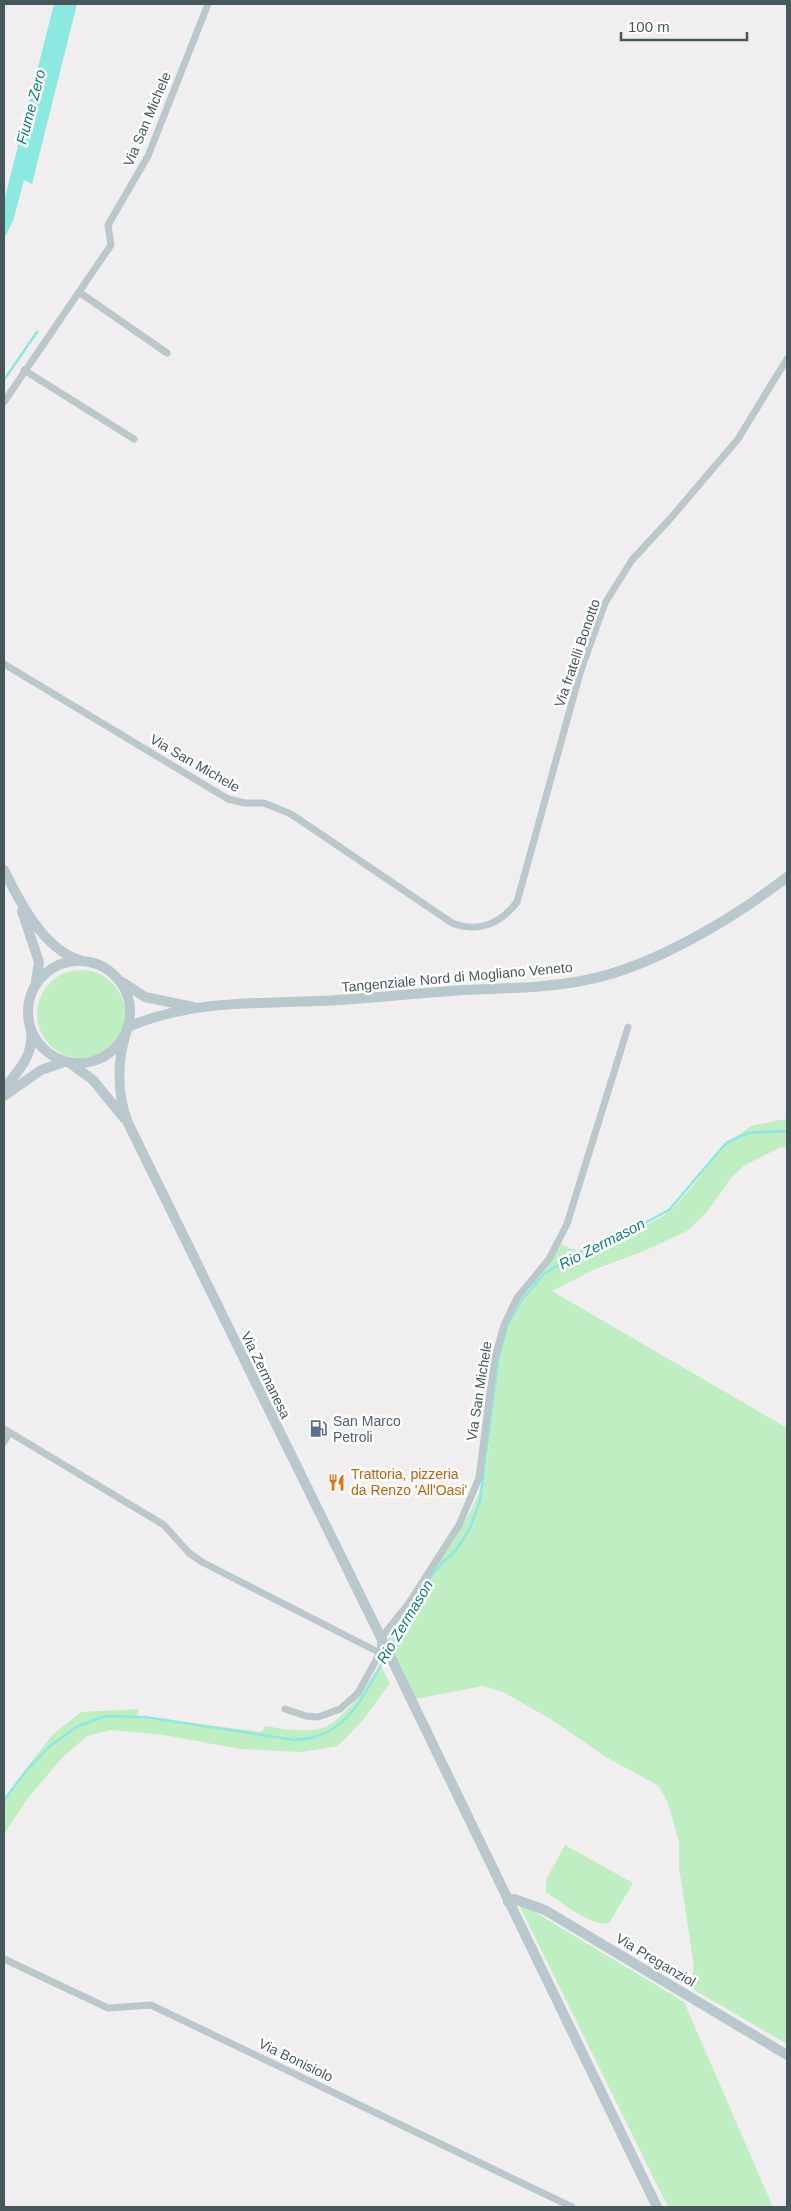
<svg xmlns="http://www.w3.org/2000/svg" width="791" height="2211" viewBox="0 0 791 2211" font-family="Helvetica,sans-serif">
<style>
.green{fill:#beeec2}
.water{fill:#8ce9e2}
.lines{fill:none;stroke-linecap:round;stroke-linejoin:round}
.stream{stroke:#8ce9e2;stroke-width:2.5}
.street{stroke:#bac8cb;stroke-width:7}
.secondary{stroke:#b8c8cd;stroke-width:10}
.labels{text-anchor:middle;stroke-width:5;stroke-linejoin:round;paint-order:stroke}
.street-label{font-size:14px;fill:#47585b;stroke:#fff}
.service-label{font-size:14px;fill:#4e5e75;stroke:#fff;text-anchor:start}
.food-label{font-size:14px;fill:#c56008;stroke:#fff;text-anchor:start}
.water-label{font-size:15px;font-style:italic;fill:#108077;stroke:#fff}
</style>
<rect width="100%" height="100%" fill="#f1eeef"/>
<g class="green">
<circle cx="81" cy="1014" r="44"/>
<path d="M785 1119 787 1120V1148L781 1147 745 1165 732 1177 706 1213 687 1231 644 1251 593 1270 552 1291 787 1428V2044L691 1988 694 1967 679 1867V1842L668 1803 659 1786 606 1757 552 1720 503 1692 483 1686 415 1699 387 1640C406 1615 421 1588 438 1561 453 1539 469 1518 479 1493 495 1450 487 1399 498 1355 509 1311 537 1280 561 1244L586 1255 662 1217 672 1209 692 1187 723 1146 751 1126Z"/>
<path d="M380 1665 390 1683 363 1720 338 1746 302 1752 240 1749 164 1735 112 1730 87 1736 62 1758 28 1798 4 1834V1798L52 1735 81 1712 139 1709 137 1716 262 1732 265 1726C282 1729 302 1732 319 1729 343 1724 367 1683 380 1665Z"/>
<path d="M565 1845 633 1883 609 1923C591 1927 561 1902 546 1892V1880Z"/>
<path d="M520 1907 533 1911 684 2002 773 2207H668Z"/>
</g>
<path class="water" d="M54 4H77L32 184 24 180 13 221 4 239V201Z"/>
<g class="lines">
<g class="stream">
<path d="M4 380 37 332"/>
<path d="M390 1649 423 1587 441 1564 457 1549 470 1528 480 1501 498 1361 507 1326 521 1301 544 1274 580 1252 641 1225 669 1210 726 1143 748 1133 787 1131"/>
<path d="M4 1800 26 1771 50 1746 78 1726 106 1716 145 1717 295 1740C302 1739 311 1739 318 1736 353 1725 369 1685 386 1656"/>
</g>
<g class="street">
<path d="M79 292 167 353"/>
<path d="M24 370 134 439"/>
<path d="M4 402 111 245 108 225 148 156 208 4"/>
<path d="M4 664 228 799 245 803H264L291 814 452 923C478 933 500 924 517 902L580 673 605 603 632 560 669 520 738 439 787 359"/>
<path d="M4 1429 164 1525 189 1553 202 1562 380 1653"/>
<path d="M4 1442 9 1433"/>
<path d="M285 1709 306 1716 318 1717 340 1709 358 1693 380 1653 381 1638 409 1603 459 1525 479 1478 494 1361 504 1325 517 1298 549 1259 567 1224 628 1027"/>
<path d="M4 1959 108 2008 151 2005 572 2207"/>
</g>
<g class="secondary">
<path d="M4 870C19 901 44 950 80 960"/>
<path d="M22 911 39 962 36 981"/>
<circle cx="79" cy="1012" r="51"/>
<path d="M122 982 145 997 193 1007"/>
<path d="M128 1027C190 1000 253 1004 318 1001 368 999 416 993 466 990 506 988 547 988 586 980 653 967 734 918 787 877"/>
<path d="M126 1033C117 1062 117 1094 128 1123L392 1660 657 2207"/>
<path d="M71 1064 93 1080 124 1118"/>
<path d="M4 1089C17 1072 34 1056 31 1032"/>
<path d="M4 1096 41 1070 64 1062"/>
<path d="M508 1902 514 1899 545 1910 787 2055"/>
</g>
</g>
<defs>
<symbol id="fuel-bare" viewBox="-9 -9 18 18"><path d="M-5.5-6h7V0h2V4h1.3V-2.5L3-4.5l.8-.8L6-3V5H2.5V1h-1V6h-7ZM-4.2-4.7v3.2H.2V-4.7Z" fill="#5c6f8a" stroke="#fff" stroke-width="2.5" paint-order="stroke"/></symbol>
<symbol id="restaurant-bare" viewBox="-9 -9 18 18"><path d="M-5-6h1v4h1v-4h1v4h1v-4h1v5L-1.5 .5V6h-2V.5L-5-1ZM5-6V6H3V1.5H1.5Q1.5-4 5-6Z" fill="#e8710a" stroke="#fff" stroke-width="2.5" paint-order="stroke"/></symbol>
</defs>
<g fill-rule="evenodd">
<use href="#fuel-bare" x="306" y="1416" width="25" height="25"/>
<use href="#restaurant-bare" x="324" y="1470" width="25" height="25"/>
</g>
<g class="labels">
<g class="street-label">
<text transform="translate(147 119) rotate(-67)" y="5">Via San Michele</text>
<text transform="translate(577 653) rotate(-71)" y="5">Via fratelli Bonotto</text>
<text transform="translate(195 763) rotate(30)" y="5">Via San Michele</text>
<text transform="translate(457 977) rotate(-5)" y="5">Tangenziale Nord di Mogliano Veneto</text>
<text transform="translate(266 1375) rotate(64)" y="5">Via Zermanesa</text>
<text transform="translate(479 1391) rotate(-81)" y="5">Via San Michele</text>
<text transform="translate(656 1960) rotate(31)" y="5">Via Preganziol</text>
<text transform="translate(296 2060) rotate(26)" y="5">Via Bonisiolo</text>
</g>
<g class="service-label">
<text x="333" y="1426">San Marco<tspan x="333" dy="16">Petroli</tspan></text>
</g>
<g class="food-label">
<text x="351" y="1479">Trattoria, pizzeria<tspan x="351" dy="16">da Renzo 'All'Oasi'</tspan></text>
</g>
<g class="water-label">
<text transform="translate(31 107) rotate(-75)" y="5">Fiume Zero</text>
<text transform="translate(602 1244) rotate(-27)" y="5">Rio Zermason</text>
<text transform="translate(405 1622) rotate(-59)" y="5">Rio Zermason</text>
</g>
</g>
<rect width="791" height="2211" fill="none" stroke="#47585b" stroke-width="10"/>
<path d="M621 32v8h126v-8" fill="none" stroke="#47585b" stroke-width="2.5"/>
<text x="628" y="32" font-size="15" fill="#47585b" stroke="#ffffff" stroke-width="4" paint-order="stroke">100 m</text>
</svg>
